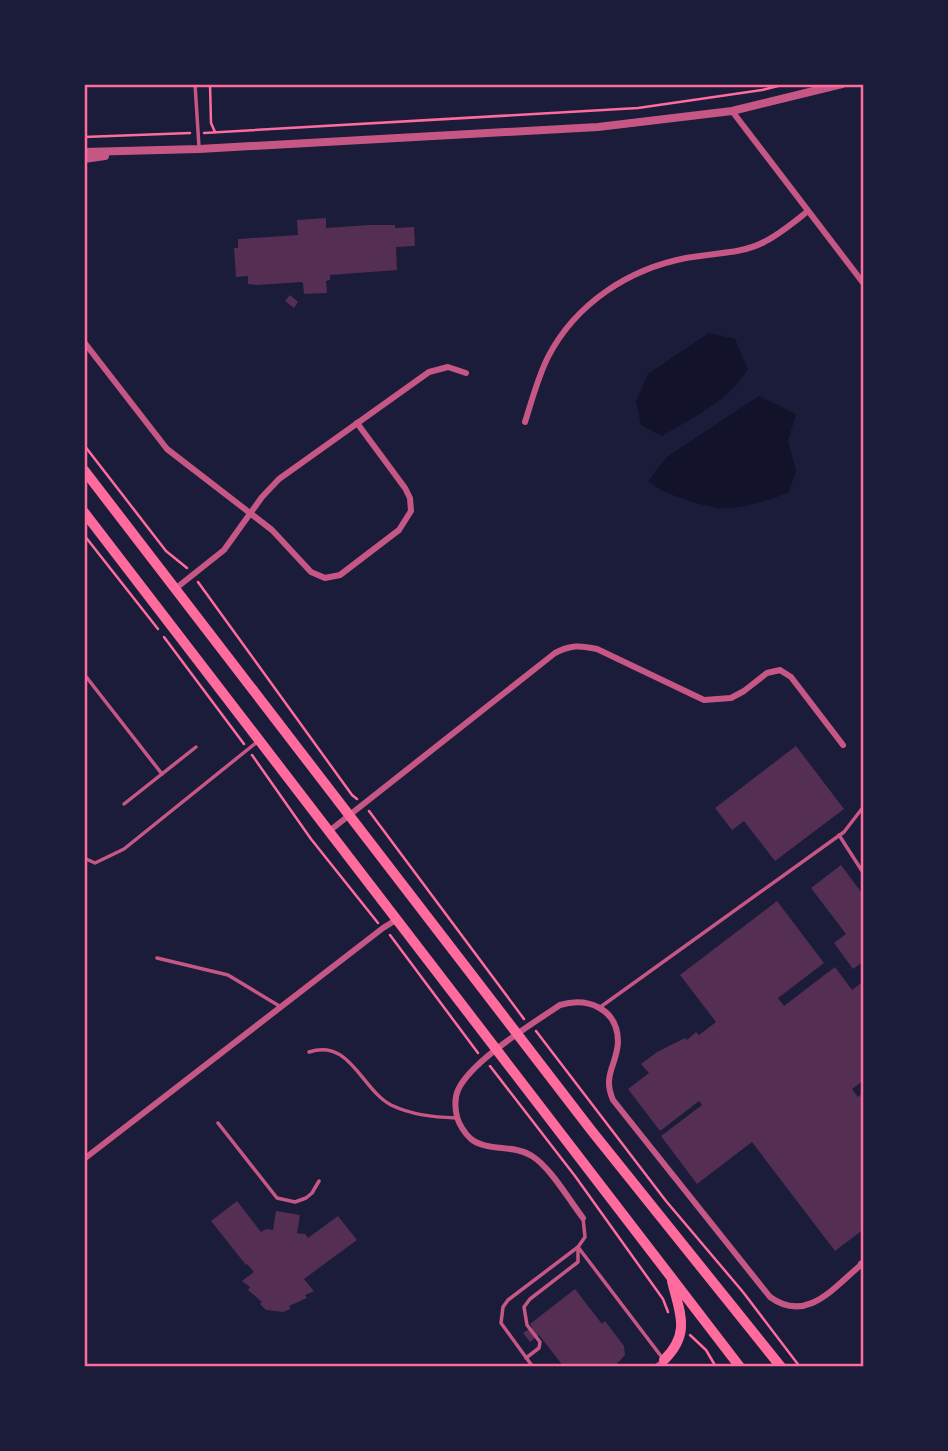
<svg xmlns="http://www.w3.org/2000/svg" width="948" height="1451" viewBox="0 0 948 1451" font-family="'Public Sans',sans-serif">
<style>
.water{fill:#12122b}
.building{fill:#542f53}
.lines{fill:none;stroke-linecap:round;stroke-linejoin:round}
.path{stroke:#ff6b9d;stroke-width:2.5}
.service{stroke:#c65784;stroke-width:3.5}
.minor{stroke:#c65784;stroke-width:6}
.tertiary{stroke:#c65784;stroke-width:8}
.primary{stroke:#ff6b9d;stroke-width:10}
.neatline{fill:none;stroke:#ff6b9d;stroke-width:2.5}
</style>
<rect width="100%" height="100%" fill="#1b1b3a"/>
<g class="water">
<path d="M709 333 735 339 748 369C730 400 692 418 662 436L641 425 636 401 648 374Z"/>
<path d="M759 396 796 414 788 441 796 471 789 492C774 499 737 510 720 508 704 507 658 492 648 481L667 457Z"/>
</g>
<g class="building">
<path d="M326 218V228L369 225H395V228L414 227 415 246 396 247 397 270 330 275V280L326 281 327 293 304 294 303 283 301 282 257 285 248 284V276L236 277 234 248H238V239L298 235 297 220Z"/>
<path d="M290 295 298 302 294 308 285 301Z"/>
<path d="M796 746 844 809 775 861 744 821 732 830 715 808Z"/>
<path d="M841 865 864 896V961L853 969 834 943 846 934 811 888Z"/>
<path d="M777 901 824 963 778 998 784 1006 835 967 852 990 864 981V1080L852 1089 858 1097 864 1092V1210L861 1212 864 1217V1229L835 1251 752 1142 697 1184 661 1136 702 1105 699 1101 660 1131 628 1089 649 1073 641 1064 657 1052 685 1038 687 1040 696 1032 699 1035 716 1022 680 975Z"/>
<path d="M237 1201 261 1232 266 1229 273 1230 276 1211 300 1215 297 1233 305 1234 308 1238 338 1216 357 1240 304 1279 314 1291 305 1295 307 1298 289 1306 291 1309 283 1312 266 1310 260 1304 262 1302 248 1290 250 1287 242 1281 254 1272 247 1264 246 1265 211 1221Z"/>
<path d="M575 1289 602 1324 605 1321 624 1346 625 1355 614 1367H564L539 1335 530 1342 523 1333 532 1327 530 1324Z"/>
</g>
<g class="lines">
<g class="path">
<path d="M210 84 211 123 215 132"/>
<path d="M204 133 638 108 762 90 786 84"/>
<path d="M84 137 190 133"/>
<path d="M84 445 166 551 187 568"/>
<path d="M84 535 158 629"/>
<path d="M198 582 352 795 357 799"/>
<path d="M164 637 244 744"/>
<path d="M252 755 311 839 378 923"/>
<path d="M369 811 524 1019"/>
<path d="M390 935 478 1053"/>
<path d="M536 1031 666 1201 743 1292 800 1367"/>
<path d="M490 1066 575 1176 663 1299 668 1312"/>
<path d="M690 1335 706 1350 716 1367"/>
</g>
<g class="service">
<path d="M195 84 199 147"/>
<path d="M84 674 162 774"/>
<path d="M124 804 196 747"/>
<path d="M839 835 864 874"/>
<path d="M84 858 95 863 124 849 257 742"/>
<path d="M157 958 228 975 281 1007"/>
<path d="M599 1008 844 832 864 806"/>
<path d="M309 1052C350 1038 361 1089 391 1105 412 1115 433 1117 456 1118"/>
<path d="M218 1123 277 1198 295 1202 306 1198 312 1193 319 1181"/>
<path d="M578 1247 664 1360 654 1367"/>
<path d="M526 1358 539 1348 540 1342 527 1325 524 1307 530 1299 578 1262V1249"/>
<path d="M533 1367 501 1323 503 1307 508 1300 578 1247 585 1237 583 1218"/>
</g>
<g class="minor">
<path d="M732 111 864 284"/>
<path d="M84 342 167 449 272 530 311 572 325 578 340 575 399 530 411 511 410 498 405 488 357 423"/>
<path d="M525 422C532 400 538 377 548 357 576 303 629 269 686 258 711 253 742 254 764 242 780 234 794 222 808 211"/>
<path d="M175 589 224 550 262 497 279 479 429 372 448 367 466 373"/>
<path d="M328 832 555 653C570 645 580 645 597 649L704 700 731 698 744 691 767 673 780 670 791 677 843 745"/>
<path d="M84 1159 383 928 396 920"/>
<path d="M583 1218C569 1200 551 1168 532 1156 514 1144 488 1152 471 1139 465 1134 459 1124 457 1117 455 1108 454 1099 458 1090 471 1061 532 1024 560 1005 587 997 618 1008 618 1042 617 1065 602 1075 613 1100L770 1297C807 1324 834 1287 862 1264"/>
</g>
<g class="tertiary">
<path d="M84 152 199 149 598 127 732 111 842 84"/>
<path d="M84 159 105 156"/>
<path d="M862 1264 864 1263"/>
</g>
<g class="primary">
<path d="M84 470 591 1130 781 1367"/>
<path d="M84 512 740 1367"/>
<path d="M664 1360C691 1333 680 1314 672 1281"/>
</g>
</g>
<rect width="948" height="1451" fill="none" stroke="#1b1b3a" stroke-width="172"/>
<rect x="86" y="86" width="776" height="1279" class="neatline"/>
</svg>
